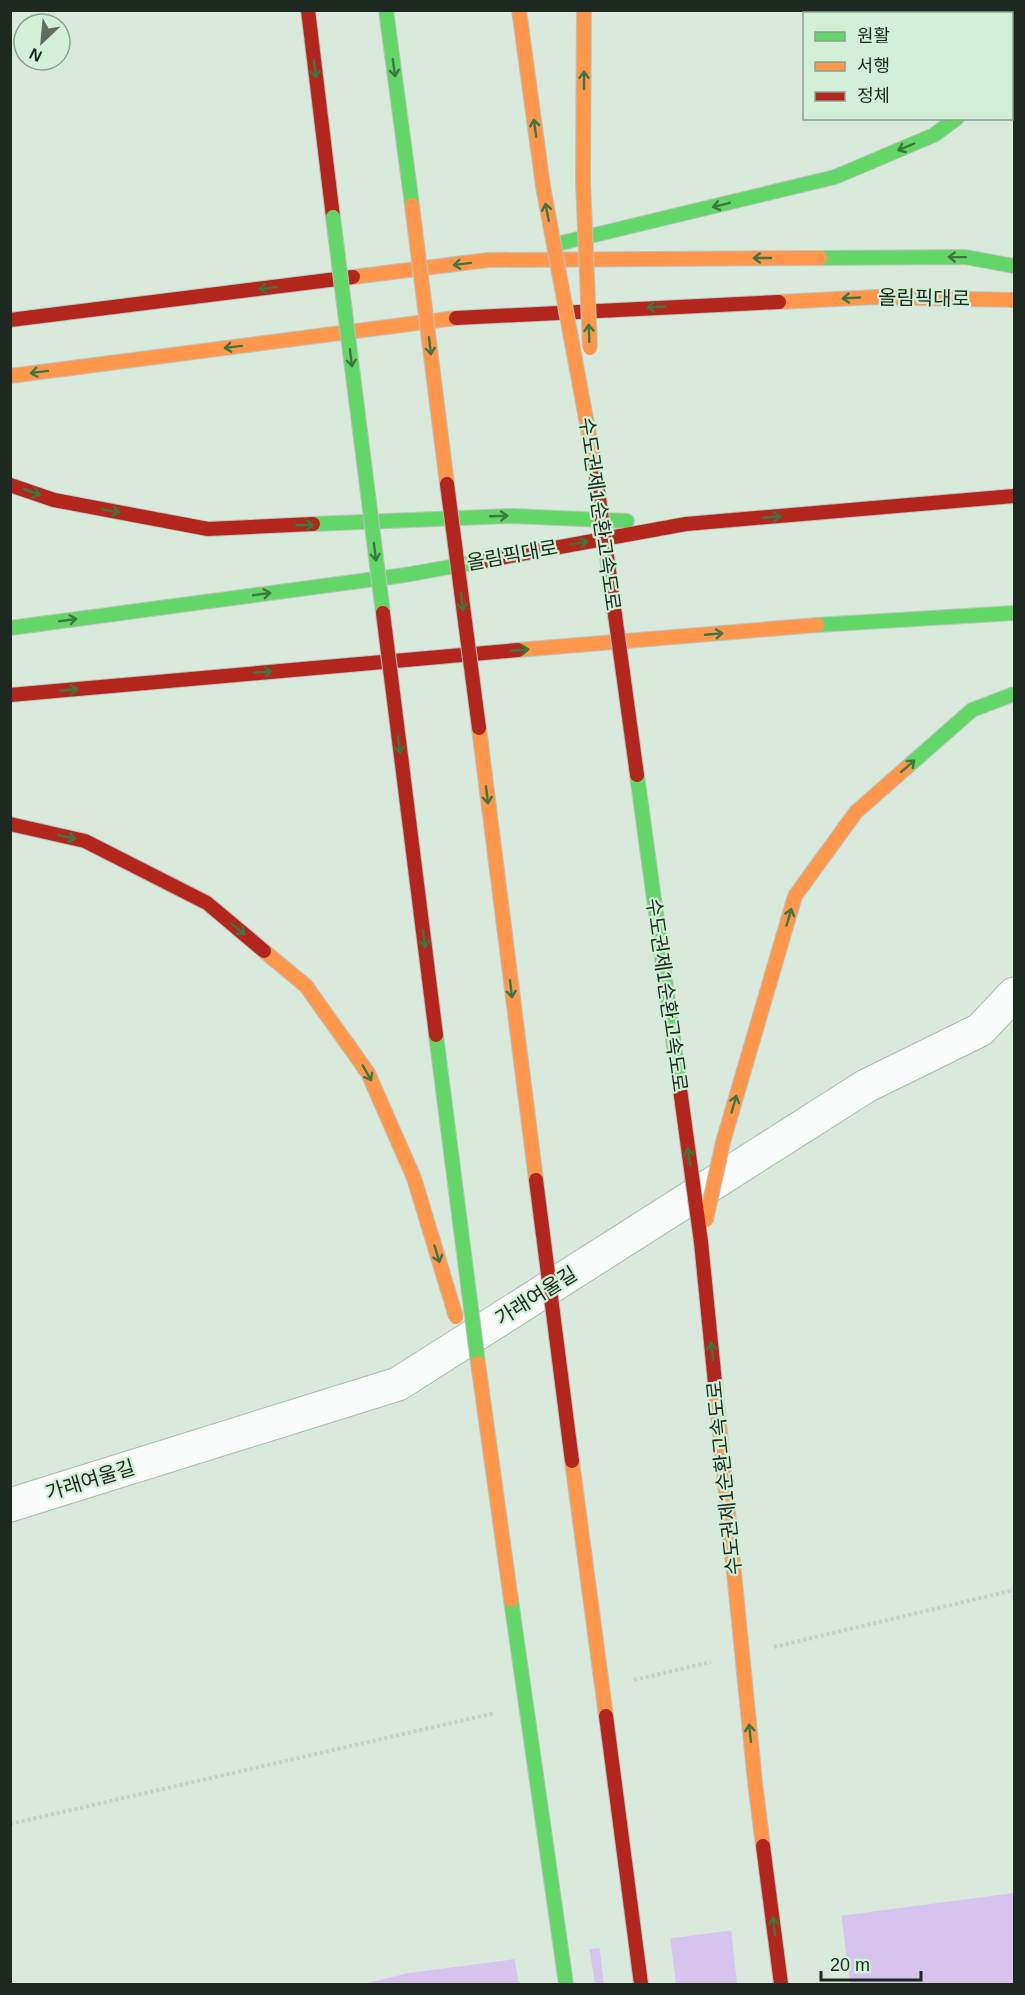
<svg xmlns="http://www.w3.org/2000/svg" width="1025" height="1995" viewBox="0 0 1025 1995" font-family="Arial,'Noto Sans KR',sans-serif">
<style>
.water{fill:#d7c4ee}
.pier{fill:#d9e9dc}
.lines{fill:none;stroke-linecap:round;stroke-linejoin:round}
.street-casing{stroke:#abb9ae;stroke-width:35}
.fast-casing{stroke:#bcc4bd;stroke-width:16}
.slow-casing{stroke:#bcc4bd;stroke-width:16}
.jam-casing{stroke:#bcc4bd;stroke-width:16}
.path{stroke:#cbcfcb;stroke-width:4;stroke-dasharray:3 3;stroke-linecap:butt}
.street{stroke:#f9fcfa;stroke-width:33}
.fast{stroke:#63d668;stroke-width:14}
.slow{stroke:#ff974d;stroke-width:14}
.jam{stroke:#b3261e;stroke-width:14}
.fast-bridge-casing{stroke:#bcc4bd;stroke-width:16;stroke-linecap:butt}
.slow-bridge-casing{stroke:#bcc4bd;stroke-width:16;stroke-linecap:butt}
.jam-bridge-casing{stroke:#bcc4bd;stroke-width:16;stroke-linecap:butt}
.fast-bridge{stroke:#63d668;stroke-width:14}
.slow-bridge{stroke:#ff974d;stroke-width:14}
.jam-bridge{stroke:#b3261e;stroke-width:14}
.oneway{stroke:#3c7740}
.labels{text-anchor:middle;stroke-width:4.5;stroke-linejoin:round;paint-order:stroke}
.street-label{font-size:20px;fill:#1d2920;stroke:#d2f0d8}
</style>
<rect width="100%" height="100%" fill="#d9e9dc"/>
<path class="water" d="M1014 1893V1984H363L409 1973Z"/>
<g class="pier">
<path d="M841 1913 850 1984H737L731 1928Z"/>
<path d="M670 1935 676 1984H604L599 1945Z"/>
<path d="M589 1946 595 1984H519L514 1956Z"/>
</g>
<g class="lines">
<defs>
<path id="street" d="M10 1505 398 1384 866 1086 980 1030 1014 994"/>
<g id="fast">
<path d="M386 10 412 205"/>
<path d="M557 244 835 177 934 135 957 118"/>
<path d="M820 258 965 257 1014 266"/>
<path d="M313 524 512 516 627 521"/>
<path d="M817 625 1014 613"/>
<path d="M10 628 405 575 483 561"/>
</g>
<g id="slow">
<path d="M519 10 543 186"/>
<path d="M1012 74 1014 71"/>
<path d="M583 181 584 10"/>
<path d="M353 277 488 260 820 258"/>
<path d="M779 302 877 297 1014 300"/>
<path d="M10 376 456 318"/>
<path d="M518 650 817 625"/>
</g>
<g id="jam">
<path d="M308 10 333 217"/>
<path d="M456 318 779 302"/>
<path d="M10 320 353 277"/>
<path d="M10 485 54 500 208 529 313 524"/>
<path d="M483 561 686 524 1014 496"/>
<path d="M10 695 518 650"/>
</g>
</defs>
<use href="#street" class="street-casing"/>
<use href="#fast" class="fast-casing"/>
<use href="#slow" class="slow-casing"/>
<use href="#jam" class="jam-casing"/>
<g class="path">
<path d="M774 1647 1014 1590"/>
<path d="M634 1680 711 1662"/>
<path d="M10 1824 495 1713"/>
</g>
<use href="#street" class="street"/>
<use href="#fast" class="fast"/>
<use href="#slow" class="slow"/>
<use href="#jam" class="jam"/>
<defs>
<g id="fast-bridge">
<path d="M333 217 383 613"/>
<path d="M906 768 972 710 1014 694"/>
<path d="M637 775 680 1089"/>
<path d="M436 1035 478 1363"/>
<path d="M511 1600 566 1984"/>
</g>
<g id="slow-bridge">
<path d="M583 181 590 348"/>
<path d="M543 186 594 462"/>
<path d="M412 205 447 484"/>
<path d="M479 728 536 1180"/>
<path d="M264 951 306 986 368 1073 414 1178 456 1317"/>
<path d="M706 1220 723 1142 795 896 856 812 906 768"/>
<path d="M478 1363 511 1600"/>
<path d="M715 1383 755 1782 763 1846"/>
<path d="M572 1461 606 1716"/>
</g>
<g id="jam-bridge">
<path d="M594 462 637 775"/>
<path d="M447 484 479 728"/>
<path d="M383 613 436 1035"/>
<path d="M10 824 85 841 207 903 264 951"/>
<path d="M680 1089 701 1242 715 1383"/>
<path d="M536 1180 572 1461"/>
<path d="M606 1716 641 1984"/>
<path d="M763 1846 781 1984"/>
</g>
</defs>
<use href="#fast-bridge" class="fast-bridge-casing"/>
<use href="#slow-bridge" class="slow-bridge-casing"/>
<use href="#jam-bridge" class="jam-bridge-casing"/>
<use href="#fast-bridge" class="fast-bridge"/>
<use href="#slow-bridge" class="slow-bridge"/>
<use href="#jam-bridge" class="jam-bridge"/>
</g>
<defs><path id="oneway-shaft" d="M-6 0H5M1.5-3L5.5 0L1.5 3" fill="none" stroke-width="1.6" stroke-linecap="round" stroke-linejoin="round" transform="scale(1.5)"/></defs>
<g class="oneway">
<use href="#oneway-shaft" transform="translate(394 68) rotate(82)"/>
<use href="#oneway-shaft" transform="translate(315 69) rotate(83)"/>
<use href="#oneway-shaft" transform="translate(584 80) rotate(-90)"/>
<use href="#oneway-shaft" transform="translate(535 128) rotate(-98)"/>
<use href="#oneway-shaft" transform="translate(906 147) rotate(157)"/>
<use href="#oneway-shaft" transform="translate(721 205) rotate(166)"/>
<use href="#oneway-shaft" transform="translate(547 212) rotate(-101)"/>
<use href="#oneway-shaft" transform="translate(957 257) rotate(-179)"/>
<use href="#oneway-shaft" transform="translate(762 258) rotate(180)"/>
<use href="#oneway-shaft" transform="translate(462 264) rotate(173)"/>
<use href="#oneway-shaft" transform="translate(268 288) rotate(173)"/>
<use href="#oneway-shaft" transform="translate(851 298) rotate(177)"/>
<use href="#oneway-shaft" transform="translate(656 307) rotate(177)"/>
<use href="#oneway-shaft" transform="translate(589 333) rotate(-92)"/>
<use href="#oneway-shaft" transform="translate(430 346) rotate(83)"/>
<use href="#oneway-shaft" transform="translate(233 347) rotate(173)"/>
<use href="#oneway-shaft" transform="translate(351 358) rotate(83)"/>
<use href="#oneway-shaft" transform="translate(39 372) rotate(173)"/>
<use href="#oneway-shaft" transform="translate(32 492) rotate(20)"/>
<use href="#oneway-shaft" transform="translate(111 511) rotate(11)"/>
<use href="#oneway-shaft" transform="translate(499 516) rotate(-2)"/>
<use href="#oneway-shaft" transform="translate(772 517) rotate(-5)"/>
<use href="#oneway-shaft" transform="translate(305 525) rotate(-2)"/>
<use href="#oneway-shaft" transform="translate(579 543) rotate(-10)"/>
<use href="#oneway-shaft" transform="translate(375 552) rotate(83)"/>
<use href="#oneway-shaft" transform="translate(262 594) rotate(-8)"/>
<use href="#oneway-shaft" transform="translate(462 602) rotate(83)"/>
<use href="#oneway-shaft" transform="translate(68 620) rotate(-8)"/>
<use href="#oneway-shaft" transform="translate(714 634) rotate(-5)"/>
<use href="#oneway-shaft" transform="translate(520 650) rotate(-5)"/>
<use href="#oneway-shaft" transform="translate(263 672) rotate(-5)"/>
<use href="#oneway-shaft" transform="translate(69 690) rotate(-5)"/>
<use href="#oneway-shaft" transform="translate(399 745) rotate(83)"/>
<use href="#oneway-shaft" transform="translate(908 766) rotate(-41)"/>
<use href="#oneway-shaft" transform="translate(487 795) rotate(83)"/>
<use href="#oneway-shaft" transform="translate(67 837) rotate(13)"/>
<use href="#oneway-shaft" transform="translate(789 917) rotate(-74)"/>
<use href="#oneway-shaft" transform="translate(238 929) rotate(40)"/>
<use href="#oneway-shaft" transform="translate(424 939) rotate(83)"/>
<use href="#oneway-shaft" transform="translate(511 989) rotate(83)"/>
<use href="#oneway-shaft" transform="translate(367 1073) rotate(60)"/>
<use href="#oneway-shaft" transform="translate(734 1104) rotate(-74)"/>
<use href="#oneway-shaft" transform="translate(689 1157) rotate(-98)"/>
<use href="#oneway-shaft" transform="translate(437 1254) rotate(73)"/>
<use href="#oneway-shaft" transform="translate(712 1351) rotate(-96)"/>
<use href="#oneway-shaft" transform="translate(750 1733) rotate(-96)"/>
<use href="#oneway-shaft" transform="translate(774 1926) rotate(-97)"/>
</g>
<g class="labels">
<g class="street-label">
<text transform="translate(924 298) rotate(1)" y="7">올림픽대로</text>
<text transform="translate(600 514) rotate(82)" y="7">수도권제1순환고속도로</text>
<text transform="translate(512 555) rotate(-10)" y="7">올림픽대로</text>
<text transform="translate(667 995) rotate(82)" y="7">수도권제1순환고속도로</text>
<text transform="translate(536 1296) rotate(-32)" y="7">가래여울길</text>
<text transform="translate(724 1478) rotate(-96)" y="7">수도권제1순환고속도로</text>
<text transform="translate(90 1480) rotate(-17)" y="7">가래여울길</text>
</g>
</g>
<rect width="1025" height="1995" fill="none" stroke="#1d2920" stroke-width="24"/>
<rect x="803" y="12" width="210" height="108" fill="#d2f0d8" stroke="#8aa08e" stroke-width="1.5"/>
<rect x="815" y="32" width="30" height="9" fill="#63d668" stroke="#8aa08e" stroke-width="1.5"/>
<text x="857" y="42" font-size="18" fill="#1d2920">원활</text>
<rect x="815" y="62" width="30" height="9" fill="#ff974d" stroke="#8aa08e" stroke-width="1.5"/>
<text x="857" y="72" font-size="18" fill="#1d2920">서행</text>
<rect x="815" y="92" width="30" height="9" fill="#b3261e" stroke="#8aa08e" stroke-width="1.5"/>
<text x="857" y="102" font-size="18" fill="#1d2920">정체</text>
<g transform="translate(42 42) rotate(206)"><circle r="28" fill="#d2f0d8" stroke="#8aa08e" stroke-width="1.5"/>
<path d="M0-4.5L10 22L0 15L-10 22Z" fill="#5f6c62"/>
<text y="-9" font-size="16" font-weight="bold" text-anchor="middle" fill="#1d2920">N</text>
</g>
<path d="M821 1971v9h100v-9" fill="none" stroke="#1d2920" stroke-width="3"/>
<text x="830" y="1971" font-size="18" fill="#1d2920" stroke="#d2f0d8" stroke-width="4.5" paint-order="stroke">20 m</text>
</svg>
